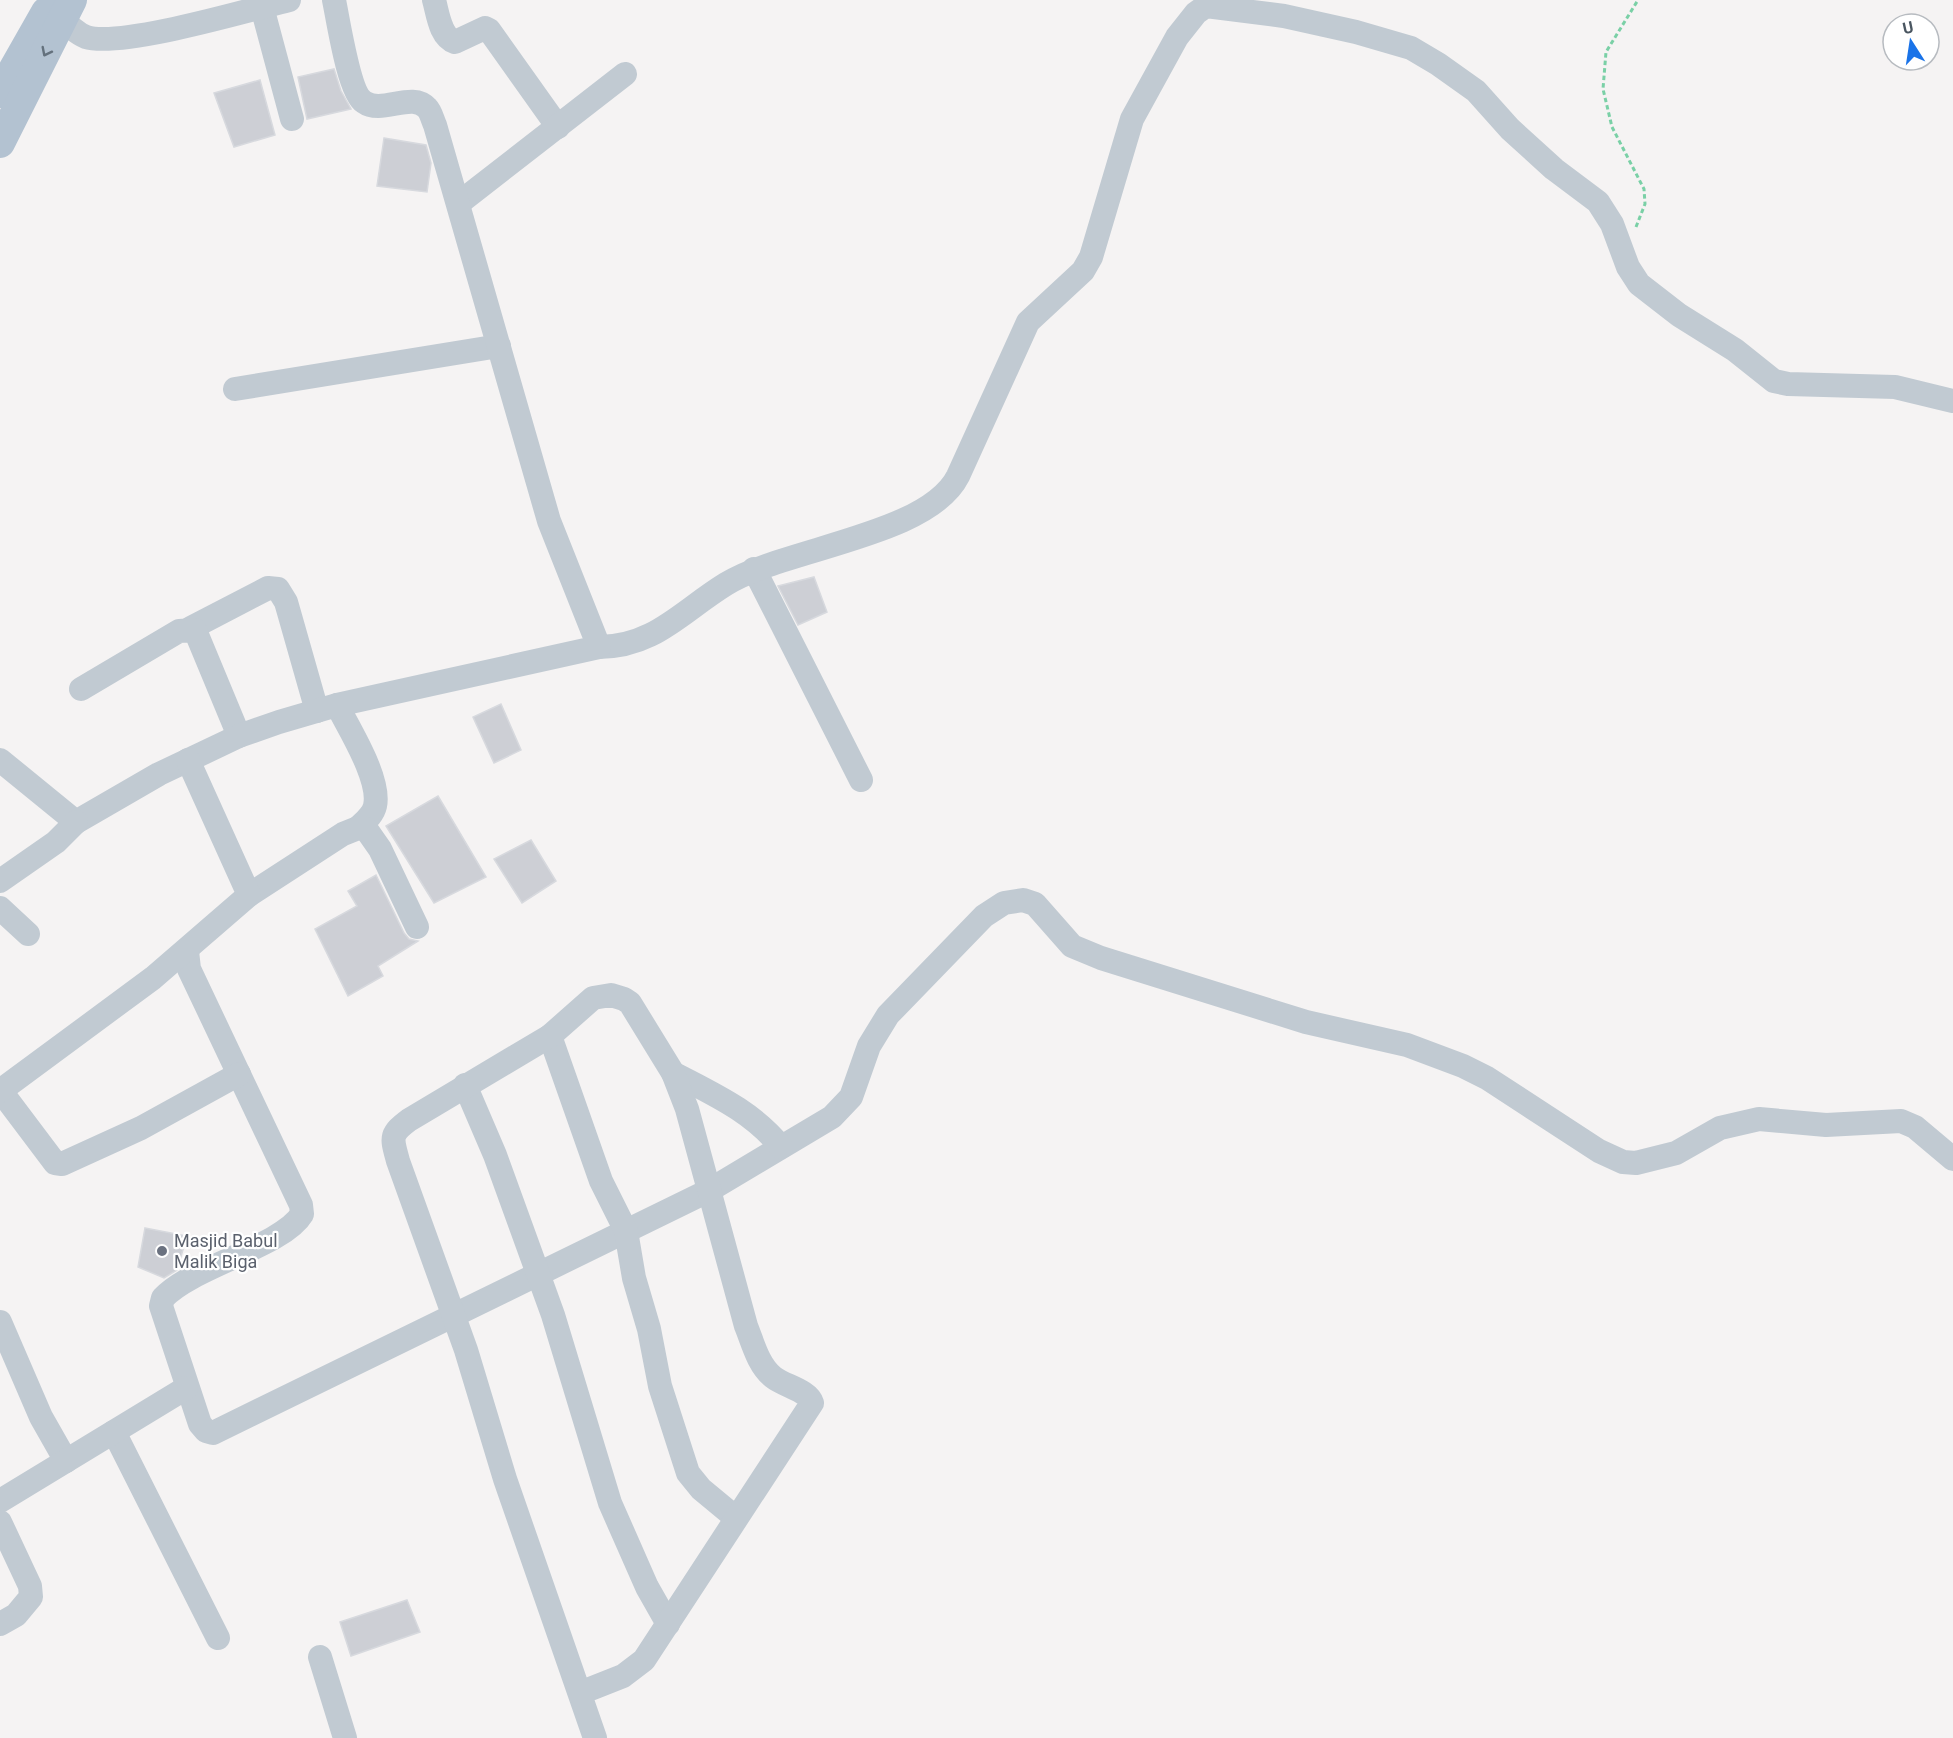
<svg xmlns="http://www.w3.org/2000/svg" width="1953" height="1738" viewBox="0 0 1953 1738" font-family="Roboto,sans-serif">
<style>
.building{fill:#cdcfd5;stroke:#d7d9de;stroke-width:1.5}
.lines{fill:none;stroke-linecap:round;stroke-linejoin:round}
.path{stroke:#7ad0a6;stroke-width:3;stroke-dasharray:4.5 3;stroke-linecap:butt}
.minor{stroke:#c1cad2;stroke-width:24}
.major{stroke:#b3c2d1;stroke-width:30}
.oneway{stroke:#64717d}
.worship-dot{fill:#6b7280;stroke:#fff;stroke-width:2}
.labels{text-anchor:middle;stroke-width:4.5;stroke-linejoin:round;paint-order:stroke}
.worship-label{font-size:18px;fill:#5b616d;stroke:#fff;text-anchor:start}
</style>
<rect width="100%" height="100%" fill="#f5f3f3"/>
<g class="building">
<path d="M334 69 341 91 351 109 307 119 298 77Z"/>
<path d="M260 80 275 135 234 147 214 93Z"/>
<path d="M384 138 426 145 431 163 427 192 377 186Z"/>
<path d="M814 577 827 612 798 625 778 586Z"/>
<path d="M501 704 521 750 494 763 473 717Z"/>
<path d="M438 796 486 877 434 903 386 826Z"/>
<path d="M531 840 556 881 522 903 494 859Z"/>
<path d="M376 875 404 933 409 939 418 941 378 966 383 976 348 996 315 929 357 906 348 891Z"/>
<path d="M145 1228 187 1236 177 1270 164 1278 138 1267Z"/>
<path d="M407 1600 420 1632 351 1656 340 1622Z"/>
</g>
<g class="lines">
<path class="path" d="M1636 227 1645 204 1644 189 1612 127 1603 89 1606 52 1638 0"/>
<g class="minor">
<path d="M434 0C438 14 440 37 455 42L485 28 489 30 558 127"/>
<path d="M262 7 292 119"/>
<path d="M50 8C61 17 73 32 86 37 120 48 249 10 289 0"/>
<path d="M459 203 625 74"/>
<path d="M235 389 499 346"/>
<path d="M754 569 861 780"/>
<path d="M191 628 268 588 278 589 286 602 317 711"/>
<path d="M599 647C654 647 682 611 726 584 784 548 928 536 958 476L1028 322 1083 271 1091 257 1132 119 1177 37 1196 13 1206 6 1284 16 1356 32 1411 48 1438 64 1476 91 1510 129 1554 169 1598 202 1612 224 1628 267 1639 284 1679 315 1735 350 1774 381 1788 384 1895 387 1953 401"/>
<path d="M81 689 179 631 195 630 239 736"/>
<path d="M337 705C349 729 381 779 375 806 373 815 365 821 358 828"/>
<path d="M0 760 76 822 159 774 239 736 279 722 337 705 599 647 549 521 435 125C433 121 431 112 427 108 412 91 382 115 364 102 349 93 338 19 334 0"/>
<path d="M0 881 56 842 76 822"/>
<path d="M249 895 343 834 358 828 366 829 380 849 417 927"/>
<path d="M0 908 28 934"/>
<path d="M187 951 189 969 301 1205 302 1214C283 1246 193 1266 163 1298L161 1306 200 1424 206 1431 213 1433 708 1191 832 1117 851 1097 869 1046 888 1015 984 916 1004 903 1023 900 1035 904 1072 946 1101 958 1306 1022 1407 1045 1463 1066 1487 1078 1599 1151 1623 1162 1636 1163 1676 1153 1720 1128 1759 1119 1826 1125 1901 1121 1915 1127 1953 1159"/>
<path d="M550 1036 601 1181 626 1231 634 1278 649 1329 660 1386 688 1473 701 1489 736 1518"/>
<path d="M673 1073C713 1094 752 1111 781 1147"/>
<path d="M465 1085 495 1155 553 1315 610 1503 647 1587 668 1624"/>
<path d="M0 1090 55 1163 62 1164 141 1128 239 1074"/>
<path d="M0 1091 153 978 249 895 188 760"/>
<path d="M0 1322 41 1417 66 1461"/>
<path d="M114 1432 218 1638"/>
<path d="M0 1501 186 1388"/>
<path d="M0 1522 30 1586 31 1597 16 1615 0 1624"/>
<path d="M320 1657 345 1738"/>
<path d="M580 1693 623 1676 644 1660 812 1403C808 1390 784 1386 773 1377 758 1365 753 1343 746 1326L687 1109 673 1073 630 1003 624 999 611 995 593 998 550 1036 409 1120C389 1135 392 1138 398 1161L466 1350 505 1479 595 1738"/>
</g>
<g class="major">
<path d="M0 93 46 12"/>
<path d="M0 143 72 0"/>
</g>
</g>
<defs><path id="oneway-chevron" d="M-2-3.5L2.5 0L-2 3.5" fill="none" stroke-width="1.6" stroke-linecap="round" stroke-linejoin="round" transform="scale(1.5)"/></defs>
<use class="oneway" href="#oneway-chevron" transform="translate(46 52) rotate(117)"/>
<circle class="worship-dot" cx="162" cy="1251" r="6"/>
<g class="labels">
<g class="worship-label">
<text x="174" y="1247">Masjid Babul<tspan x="174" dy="21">Malik Biga</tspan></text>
</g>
</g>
<g transform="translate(1911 42) rotate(348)"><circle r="28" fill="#ffffff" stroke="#b7bbc0" stroke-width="1.5"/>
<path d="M0-4.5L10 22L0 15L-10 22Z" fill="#1a73e8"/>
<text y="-9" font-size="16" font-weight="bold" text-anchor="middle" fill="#4a5661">U</text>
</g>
</svg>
